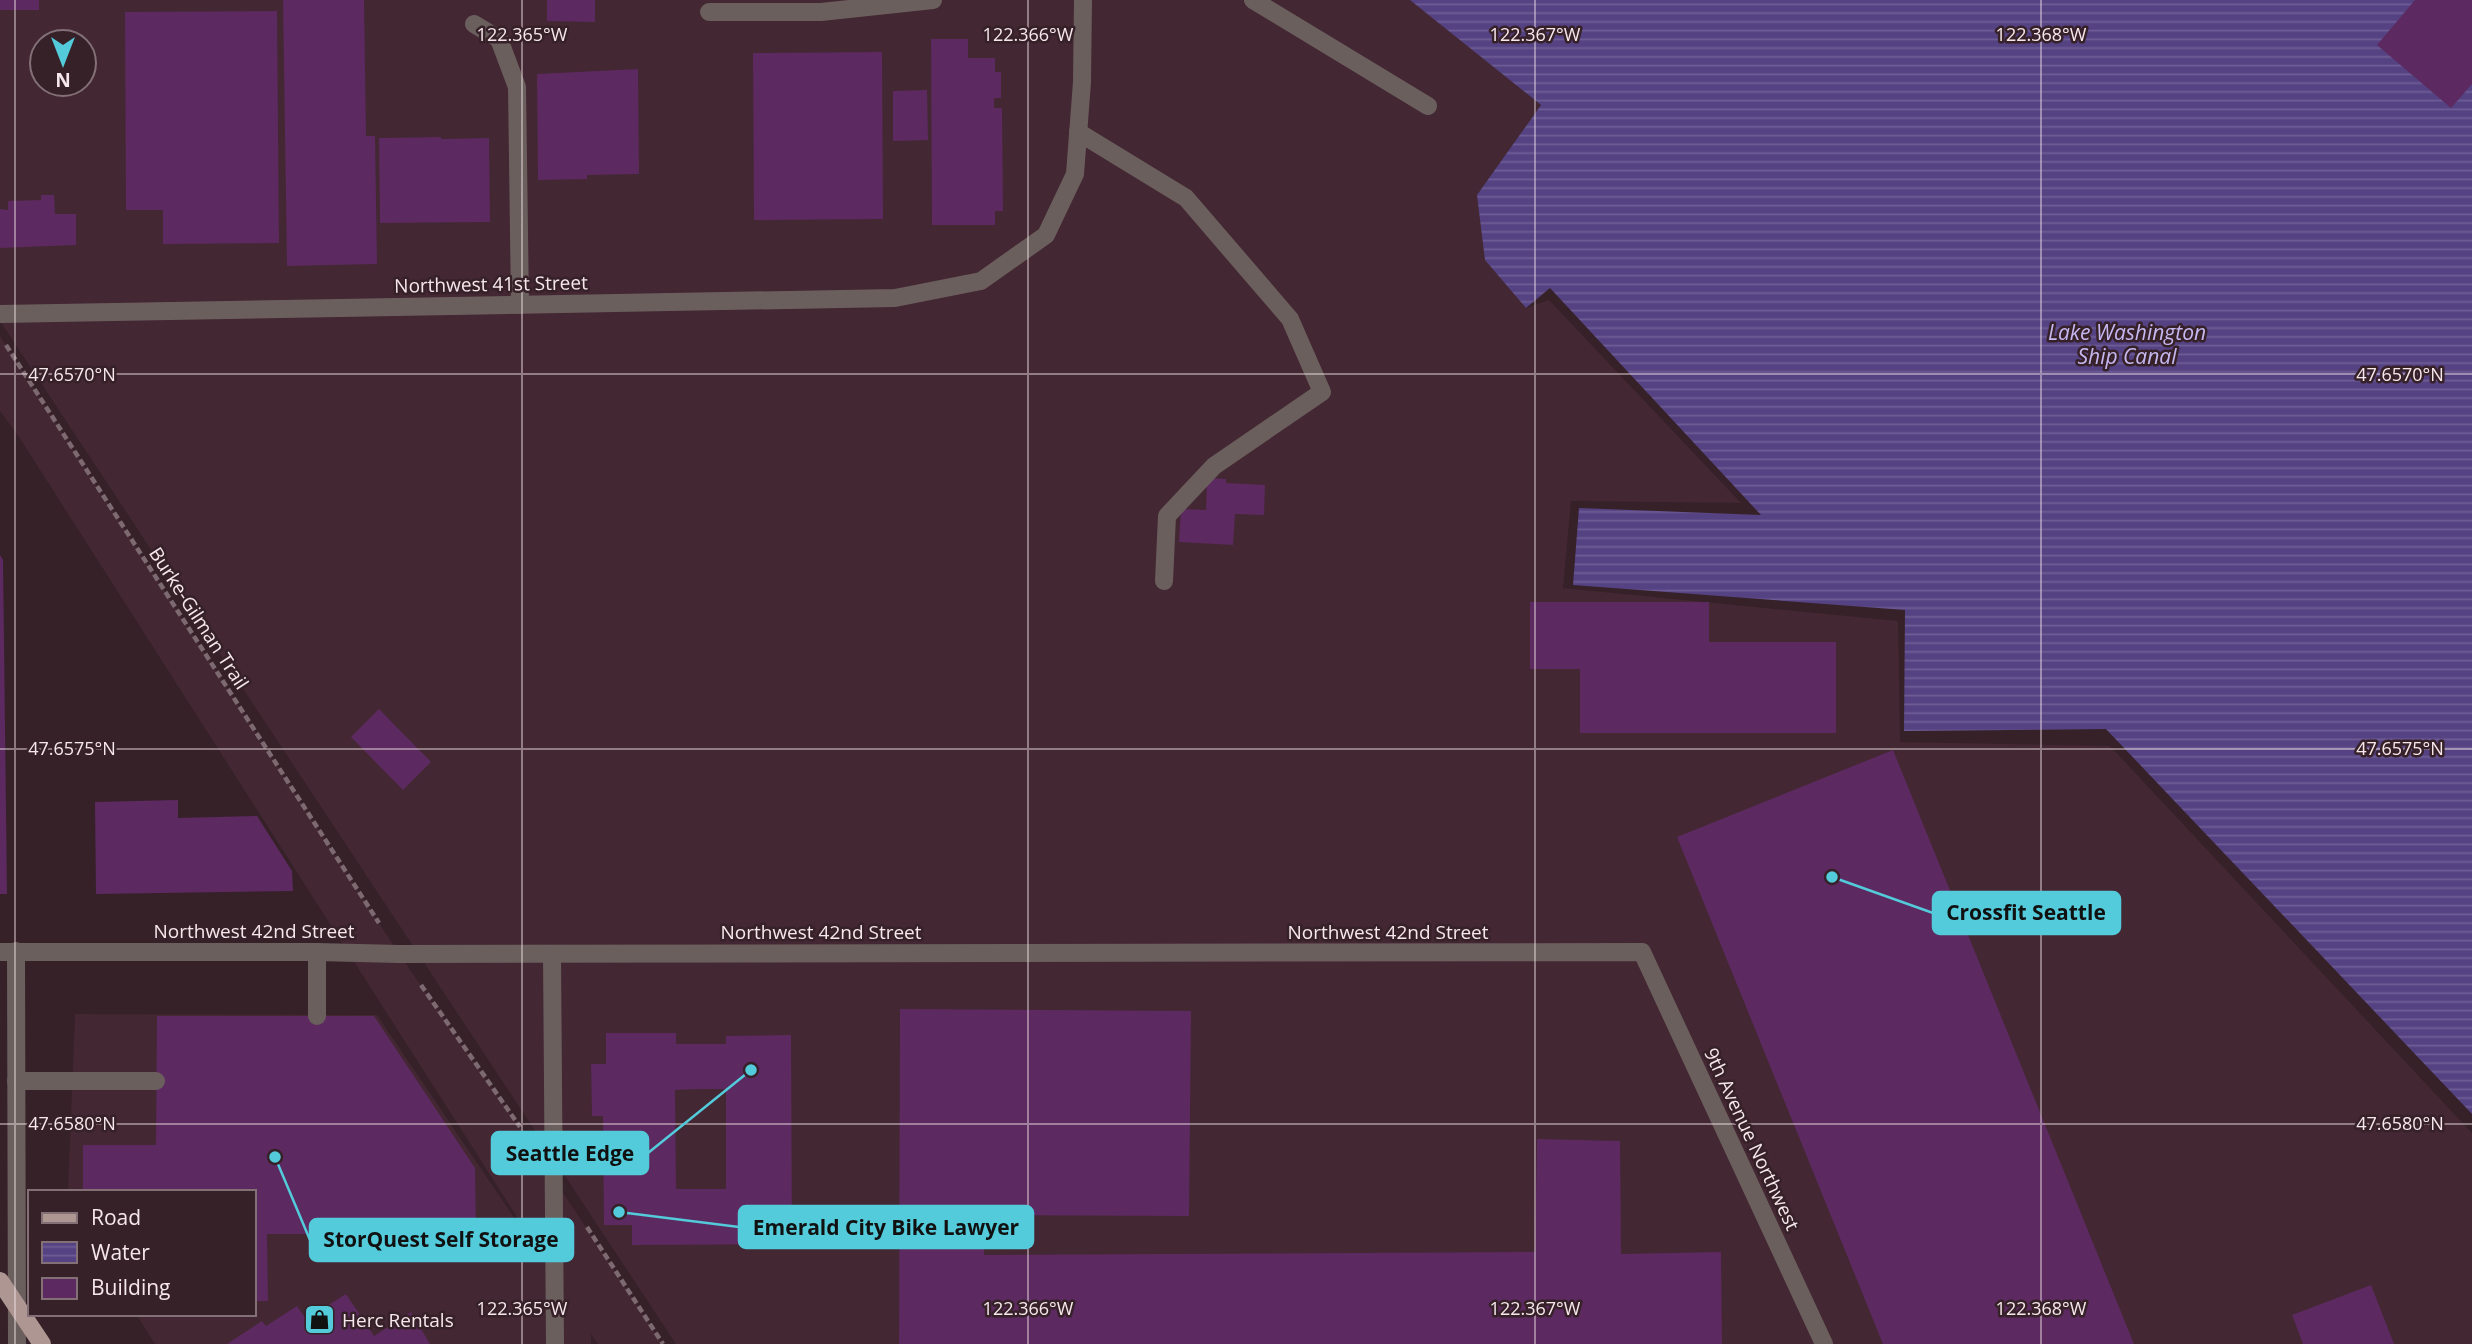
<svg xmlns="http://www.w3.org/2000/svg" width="2472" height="1344" viewBox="0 0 2472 1344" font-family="'Open Sans',sans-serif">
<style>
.built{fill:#432732;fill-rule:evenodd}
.water{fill:url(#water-rules)}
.building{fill:#5c2a60;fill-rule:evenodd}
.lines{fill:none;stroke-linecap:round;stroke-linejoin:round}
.path{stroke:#7d6a71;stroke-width:4.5;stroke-dasharray:7 3.5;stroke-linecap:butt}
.minor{stroke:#6b5f5e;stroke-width:18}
.major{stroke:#ae9693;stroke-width:18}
.ticks{fill:none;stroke:#f6e7ec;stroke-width:2;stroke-opacity:0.45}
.labels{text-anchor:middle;stroke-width:5;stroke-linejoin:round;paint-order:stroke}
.street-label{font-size:19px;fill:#f6e7ec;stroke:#362129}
.poi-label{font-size:19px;fill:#f6e7ec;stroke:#362129;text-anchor:start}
.water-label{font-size:21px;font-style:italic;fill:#c5b7f0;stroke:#362129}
.ticks-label{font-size:18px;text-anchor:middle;fill:#f6e7ec;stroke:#362129;stroke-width:5;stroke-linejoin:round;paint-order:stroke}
.leader{fill:none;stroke:#53cbda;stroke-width:2.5}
.callout-dot{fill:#53cbda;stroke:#362129;stroke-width:2.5}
.callout{fill:#53cbda;stroke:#53cbda;stroke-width:2.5}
.callout-label{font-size:21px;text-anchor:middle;font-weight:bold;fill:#111}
</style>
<defs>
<pattern id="water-rules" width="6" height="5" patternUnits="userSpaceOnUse" patternTransform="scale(1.75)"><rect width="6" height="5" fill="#554283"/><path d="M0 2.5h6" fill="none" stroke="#6e5d95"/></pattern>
</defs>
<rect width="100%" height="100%" fill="#362129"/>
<g class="built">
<path d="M0 0H1412L1541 105 1477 195 1526 308 1549 300 1741 503 1571 501 1563 588 1898 621 1900 742 2110 746 2472 1133V1344H676L0 321ZM42 42H84V84H42Z"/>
<path d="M0 336 399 954 523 1132 663 1344H598L591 1334V1344H155L136 1314H254V1192H68L75 1014 377 1015 570 1300 19 437 0 411Z"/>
</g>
<path class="water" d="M1410 0H2472V1114L2106 729 1904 731 1905 610 1573 585 1579 508 1761 515 1550 288 1526 308 1485 260 1477 195 1541 105Z"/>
<g class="building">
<rect x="0" y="0" width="39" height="10"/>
<path d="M283 0H364L366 136H375L377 264 287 266Z"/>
<path d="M547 0H595V22L547 21Z"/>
<path d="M2415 0H2472V84L2451 108 2377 45Z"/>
<path d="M277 11 279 243 163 244V210H126L125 12Z"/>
<path d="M931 39H968V58H995V72H1001V98H994V108H1002L1003 211H995V225H932Z"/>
<path d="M882 52 883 219 754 220 753 53Z"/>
<path d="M638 69 639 174 587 175V179L538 180 537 74Z"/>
<path d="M927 90 928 140 893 141V91Z"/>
<path d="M441 137V139L489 138 490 222 380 223 379 138Z"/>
<path d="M41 195H54L55 214H76V245L0 248V209L8 210V201L41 200Z"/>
<path d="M1207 478 1226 479V483L1265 485 1264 515 1235 514 1233 545 1179 542 1181 509 1206 510Z"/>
<path d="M0 555 3 560 7 894H0Z"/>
<path d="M1530 602H1709V642H1836V733H1580V669H1530Z"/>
<path d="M379 709 431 762 403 790 351 737Z"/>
<path d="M1893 750 2134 1344H1883L1677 837Z"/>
<path d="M178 800V818L257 816 292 871 293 891 96 894 95 802Z"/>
<path d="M900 1009 1191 1011 1189 1216 984 1215V1255L1535 1252 1537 1139 1620 1141 1621 1254 1721 1252 1722 1344H899Z"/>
<path d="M157 1016H374L475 1168 476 1234H267L268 1301H254V1192H83V1145H156Z"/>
<path d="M606 1033H676V1044H726V1036L791 1035 792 1244 632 1245V1225H604L603 1116H592L591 1064H606ZM701 1089H726V1189H676L675 1090Z"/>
<path d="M2371 1285 2394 1344H2303L2292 1315Z"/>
<path d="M346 1294 374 1336 411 1312 430 1344H227L262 1321 266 1326 297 1306 306 1319Z"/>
</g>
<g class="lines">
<g class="path">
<path d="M6 345 379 923"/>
<path d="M421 985 520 1127"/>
<path d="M587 1227 663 1344"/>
</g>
<g class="minor">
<path d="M1253 0 1428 106"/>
<path d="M709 12H821L933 0"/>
<path d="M474 24 499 39 517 87 520 305"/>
<path d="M1078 132 1186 198 1290 319 1322 392 1214 466 1167 516 1164 581"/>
<path d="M0 314 895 298 981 281 1046 235 1075 174 1082 82 1083 0"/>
<path d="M16 951 17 1344"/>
<path d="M0 952H317L399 954 1642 952 1824 1344"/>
<path d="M317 952V1016"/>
<path d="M552 954 555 1344"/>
<path d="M16 1081H156"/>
</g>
<path class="major" d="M0 1281 42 1344"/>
</g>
<path class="ticks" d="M15 0V1344M522 0V1344M1028 0V1344M1535 0V1344M2041 0V1344M0 374H2472M0 749H2472M0 1124H2472"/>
<defs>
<symbol id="shop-square" viewBox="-11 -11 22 22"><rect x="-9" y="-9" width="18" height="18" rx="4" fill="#53cbda" stroke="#362129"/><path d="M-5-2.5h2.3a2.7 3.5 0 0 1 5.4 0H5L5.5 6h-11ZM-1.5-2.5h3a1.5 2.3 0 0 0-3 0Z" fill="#111"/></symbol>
</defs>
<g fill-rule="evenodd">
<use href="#shop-square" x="302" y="1302" width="35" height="35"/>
</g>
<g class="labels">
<g class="street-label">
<text transform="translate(491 284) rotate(-1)" y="7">Northwest 41st Street</text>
<text transform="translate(199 618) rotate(57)" y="7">Burke-Gilman Trail</text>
<text x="254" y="938">Northwest 42nd Street</text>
<text x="821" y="939">Northwest 42nd Street</text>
<text x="1388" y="939">Northwest 42nd Street</text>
<text transform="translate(1752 1139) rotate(65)" y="7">9th Avenue Northwest</text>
</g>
<g class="poi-label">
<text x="342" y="1327">Herc Rentals</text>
</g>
<g class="water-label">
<text x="2127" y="340">Lake Washington<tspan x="2127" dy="24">Ship Canal</tspan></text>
</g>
</g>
<g class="ticks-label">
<text x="522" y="41">122.365°W</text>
<text x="1028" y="41">122.366°W</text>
<text x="1535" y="41">122.367°W</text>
<text x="2041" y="41">122.368°W</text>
<text x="2400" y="381">47.6570°N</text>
<text x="72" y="381">47.6570°N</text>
<text x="2400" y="755">47.6575°N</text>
<text x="72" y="755">47.6575°N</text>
<text x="2400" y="1130">47.6580°N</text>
<text x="72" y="1130">47.6580°N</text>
<text x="522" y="1315">122.365°W</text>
<text x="1028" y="1315">122.366°W</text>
<text x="1535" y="1315">122.367°W</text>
<text x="2041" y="1315">122.368°W</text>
</g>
<path class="leader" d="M1832 877L1933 913M751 1070L648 1153M619 1212L739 1227M275 1157L310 1240"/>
<g class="callout-dot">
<circle cx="1832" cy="877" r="7"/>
<circle cx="751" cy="1070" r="7"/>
<circle cx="619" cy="1212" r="7"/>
<circle cx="275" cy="1157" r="7"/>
</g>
<g class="callout">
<rect x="1933" y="892" width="187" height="42" rx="7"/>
<rect x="492" y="1132" width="156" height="42" rx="7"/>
<rect x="739" y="1206" width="294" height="42" rx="7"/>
<rect x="310" y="1219" width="263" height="42" rx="7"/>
</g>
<g class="callout-label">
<text x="2026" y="920">Crossfit Seattle</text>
<text x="570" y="1161">Seattle Edge</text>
<text x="886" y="1235">Emerald City Bike Lawyer</text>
<text x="441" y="1247">StorQuest Self Storage</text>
</g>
<rect x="28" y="1190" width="228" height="126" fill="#362129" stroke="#837077" stroke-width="2"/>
<rect x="42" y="1213" width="35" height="10" fill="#ae9693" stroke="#837077" stroke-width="2"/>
<text x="91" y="1225" font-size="21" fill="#f6e7ec">Road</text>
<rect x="42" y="1242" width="35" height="21" fill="url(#water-rules)" stroke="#837077" stroke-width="2"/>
<text x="91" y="1260" font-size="21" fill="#f6e7ec">Water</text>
<rect x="42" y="1278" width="35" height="21" fill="#5c2a60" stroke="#837077" stroke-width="2"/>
<text x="91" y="1295" font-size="21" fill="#f6e7ec">Building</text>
<g transform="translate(63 63) rotate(180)"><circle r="33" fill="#362129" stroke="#837077" stroke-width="2"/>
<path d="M0-5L12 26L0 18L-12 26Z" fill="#53cbda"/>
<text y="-10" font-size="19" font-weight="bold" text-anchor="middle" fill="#f6e7ec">N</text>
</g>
</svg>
